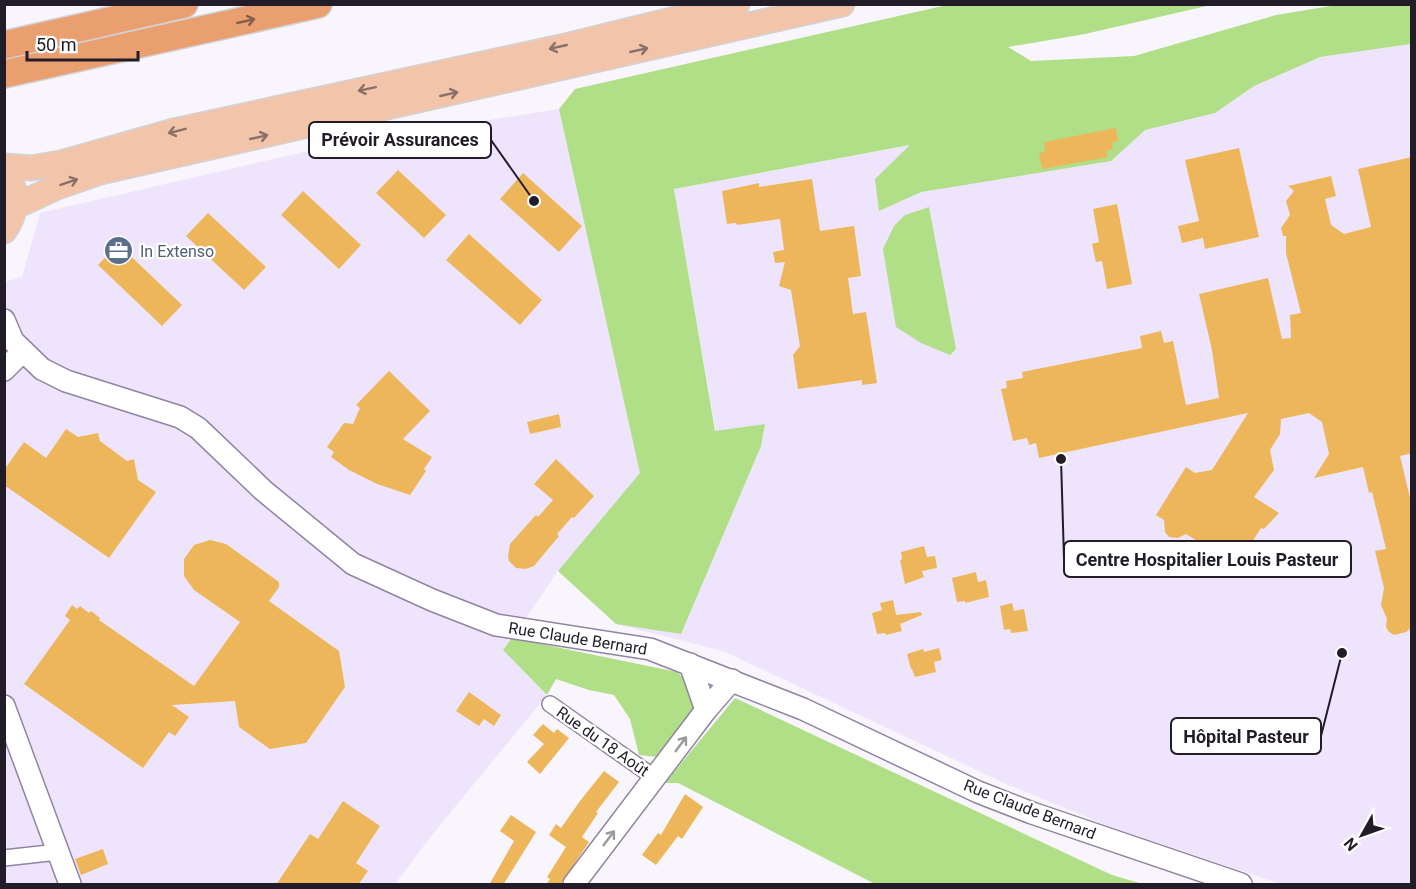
<svg xmlns="http://www.w3.org/2000/svg" width="1416" height="889" viewBox="0 0 1416 889" font-family="Roboto,sans-serif">
<style>
.built{fill:#eee5fd}
.green{fill:#b0df87}
.building{fill:#eeb65b}
.lines{fill:none;stroke-linecap:round;stroke-linejoin:round}
.street-casing{stroke:#9084a2;stroke-width:18}
.secondary-casing{stroke:#9084a2;stroke-width:24}
.primary-casing{stroke:#d3d2d4;stroke-width:27}
.highway-casing{stroke:#d3d2d4;stroke-width:30}
.street{stroke:#fff;stroke-width:15}
.secondary{stroke:#fff;stroke-width:21}
.primary{stroke:#f2c5aa;stroke-width:24}
.highway{stroke:#ea9f71;stroke-width:27}
.oneway{stroke:#865e4c}
.oneway2{stroke:#8a7069}
.oneway3{stroke:#9b999e}
.labels{text-anchor:middle;stroke-width:4.5;stroke-linejoin:round;paint-order:stroke}
.service-label{font-size:16px;fill:#4e5e75;stroke:#fff;text-anchor:start}
.street-label{font-size:16px;fill:#211c28;stroke:#fff}
.leader{fill:none;stroke:#211c28;stroke-width:2}
.callout-dot{fill:#211c28;stroke:#fff;stroke-width:2}
.callout{fill:#fff;stroke:#211c28;stroke-width:2}
.callout-label{font-size:18px;text-anchor:middle;font-weight:bold;fill:#211c28}
</style>
<rect width="100%" height="100%" fill="#f8f5fc"/>
<path class="built" d="M1411 44V884H1281L1111 827 1004 783 723 651 616 624 558 571 504 650 547 695 432 835 395 884H5L4 282 22 277 40 213 343 143 559 109 607 316 718 445 674 189 943 139 1320 57Z"/>
<g class="green">
<path d="M947 5H1211L1085 34 1008 47 1031 61 1134 56 1276 15 1337 5H1411V44L1320 57 1254 86 1215 113 1145 130 1111 161 921 192 879 211 875 179 910 145 674 189 715 431 765 424 761 446 681 634 616 624 558 571 640 473 559 109 575 89Z"/>
<path d="M929 207 956 349 950 355 921 343 896 327 883 249 894 226 905 215Z"/>
<path d="M512 638 677 672C682 677 691 683 693 689 704 716 672 739 657 757L639 755 630 719 614 695 589 690 556 679 547 695 503 650Z"/>
<path d="M735 698 1112 875 1143 884H875L678 783H665Z"/>
</g>
<g class="building">
<path d="M1116 128 1118 141 1112 143 1113 149 1106 151 1108 157 1042 169 1039 153 1045 152 1044 142Z"/>
<path d="M1239 148 1259 237 1205 249 1203 238 1182 243 1178 226 1199 221 1185 160Z"/>
<path d="M1412 157V453L1400 456 1412 506V627L1406 632 1394 635 1389 632 1386 627 1387 619 1381 605 1384 588 1375 551 1386 549 1372 492 1369 493 1363 467 1314 478 1329 454 1322 422 1309 413 1281 419 1280 434 1270 450 1274 470 1254 497 1279 513 1264 529 1261 528 1237 566 1186 534 1178 538 1169 537 1165 532 1164 520 1156 515 1186 467 1195 473 1212 470 1248 413 1039 458 1036 443 1029 445 1027 438 1013 441 1001 389 1007 388 1006 381 1023 378 1022 372 1142 348 1140 336 1161 331 1164 343 1173 341 1186 405 1219 398 1212 350 1199 294 1268 278 1282 339 1291 338 1290 315 1301 313 1286 253V236H1283L1281 228 1290 215 1286 201 1294 191 1288 186 1331 176 1336 196 1325 199 1331 225 1344 234 1371 227 1358 169Z"/>
<path d="M398 170 446 215 424 238 376 193Z"/>
<path d="M523 173 582 226 559 252 500 199Z"/>
<path d="M812 179 820 231 854 226 861 276 848 278 853 314 866 312 877 383 862 385V380L798 389 793 355 800 346 791 290 779 286 785 262 775 263 773 252 784 250 780 219 737 225 736 223 727 224 722 191 759 183V187Z"/>
<path d="M303 191 361 245 339 269 281 215Z"/>
<path d="M1117 204 1132 284 1107 289 1102 261 1096 262 1092 244 1099 242 1093 209Z"/>
<path d="M208 213 266 267 244 290 186 236Z"/>
<path d="M469 234 542 300 520 325 446 260Z"/>
<path d="M118 244 182 305 162 326 98 265Z"/>
<path d="M389 371 430 411 403 439 432 457 424 469 426 471 410 495 377 484 349 470 331 457 334 452 327 447 344 423 353 424 360 408 356 405Z"/>
<path d="M559 414 561 427 530 434 527 422Z"/>
<path d="M66 429 78 437 98 433 100 441 127 461 134 459 138 480 156 492 109 558 4 485V470L24 442 46 458Z"/>
<path d="M556 459 594 496 574 518 572 517 557 534 559 536 534 566 526 569 516 568 509 561 508 557 510 544 536 515 538 517 553 500 534 484Z"/>
<path d="M210 540 226 544 279 582V587L269 601 339 651 345 687 306 743 270 749 239 727 235 701 172 705 189 717 175 736 169 732 143 768 24 684 70 620 65 616 72 605 77 609 80 606 89 613 91 611 100 618 99 620 194 686 240 622 194 590 184 576V559L194 545Z"/>
<path d="M924 546 927 557 935 556 937 568 922 571 924 577 905 584 900 560 902 559 901 552Z"/>
<path d="M976 572 978 582 986 580 989 597 965 603V601L957 602 952 578Z"/>
<path d="M893 600 896 615 921 612 922 615 900 624 902 631 886 635 885 633 877 634 872 613 882 610 880 603Z"/>
<path d="M1012 603 1014 611 1024 609 1028 631 1011 633 1010 629 1004 630 1000 606Z"/>
<path d="M939 648 942 660 934 662 936 672 915 677 912 669H911L907 654 923 649 924 652Z"/>
<path d="M469 692 501 715 494 726 484 719 479 726 456 711Z"/>
<path d="M543 724 554 733 557 729 569 738 540 774 527 762 544 744 533 735Z"/>
<path d="M604 771 619 782 596 812 598 813 582 837 589 842 587 845 560 885H546L550 879 547 877 566 847 549 835 556 824 561 828 580 801Z"/>
<path d="M685 794 703 807 682 839 678 836 656 865 642 855 658 833 661 835Z"/>
<path d="M343 801 380 826 356 863 368 871 358 885H276L310 834 318 839Z"/>
<path d="M511 815 536 832 503 885H489L514 841 500 831Z"/>
<path d="M103 849 108 864 81 875 75 859Z"/>
</g>
<g class="lines">
<defs>
<g id="street">
<path d="M550 704 655 778"/>
<path d="M4 858 58 852"/>
</g>
<g id="secondary">
<path d="M4 320 13 341 42 369 66 381 180 417 198 428 264 491 353 564 432 600 496 625 650 649 803 709 978 792 1032 813 1241 884"/>
<path d="M4 370 23 351"/>
<path d="M690 664 706 710"/>
<path d="M4 706 70 884"/>
<path d="M574 884 706 710 732 680"/>
</g>
<g id="primary">
<path d="M4 166 31 168 61 163 174 131 561 47 737 4"/>
<path d="M4 172C20 190 17 213 4 231"/>
<path d="M16 206 57 187 100 172 842 4"/>
</g>
<g id="highway">
<path d="M4 45 184 4"/>
<path d="M4 74 318 4"/>
</g>
</defs>
<use href="#street" class="street-casing"/>
<use href="#secondary" class="secondary-casing"/>
<use href="#primary" class="primary-casing"/>
<use href="#highway" class="highway-casing"/>
<use href="#street" class="street"/>
<use href="#secondary" class="secondary"/>
<use href="#primary" class="primary"/>
<use href="#highway" class="highway"/>
</g>
<defs><path id="oneway-shaft" d="M-6 0H5M1.5-3L5.5 0L1.5 3" fill="none" stroke-width="1.6" stroke-linecap="round" stroke-linejoin="round" transform="scale(1.5)"/></defs>
<use class="oneway" href="#oneway-shaft" transform="translate(246 21) rotate(-13)"/>
<g class="oneway2">
<use href="#oneway-shaft" transform="translate(558 47) rotate(167)"/>
<use href="#oneway-shaft" transform="translate(639 50) rotate(-13)"/>
<use href="#oneway-shaft" transform="translate(367 89) rotate(168)"/>
<use href="#oneway-shaft" transform="translate(449 94) rotate(-13)"/>
<use href="#oneway-shaft" transform="translate(177 131) rotate(166)"/>
<use href="#oneway-shaft" transform="translate(259 137) rotate(-13)"/>
<use href="#oneway-shaft" transform="translate(69 182) rotate(-18)"/>
</g>
<g class="oneway3">
<use href="#oneway-shaft" transform="translate(681 744) rotate(-53)"/>
<use href="#oneway-shaft" transform="translate(609 838) rotate(-53)"/>
</g>
<defs>
<symbol id="office-disc" viewBox="-11 -11 22 22"><circle r="9.5" fill="#5c6f8a" stroke="#fff"/><path d="M-6-3h4V-5.5h4V-3h4V5H-6ZM-1-4.5V-3h2v-1.5ZM-6 0V1H6V0Z" fill="#fff"/></symbol>
</defs>
<g fill-rule="evenodd">
<use href="#office-disc" x="102" y="234" width="33" height="33"/>
</g>
<g class="labels">
<g class="service-label">
<text x="140" y="257">In Extenso</text>
</g>
<g class="street-label">
<text transform="translate(578 638) rotate(9)" y="6">Rue Claude Bernard</text>
<text transform="translate(603 741) rotate(35)" y="6">Rue du 18 Août</text>
<text transform="translate(1030 809) rotate(21)" y="6">Rue Claude Bernard</text>
</g>
</g>
<path class="leader" d="M534 201L491 140M1061 459L1064 559M1342 653L1321 736"/>
<g class="callout-dot">
<circle cx="534" cy="201" r="6"/>
<circle cx="1061" cy="459" r="6"/>
<circle cx="1342" cy="653" r="6"/>
</g>
<g class="callout">
<rect x="309" y="122" width="182" height="36" rx="6"/>
<rect x="1064" y="541" width="287" height="36" rx="6"/>
<rect x="1171" y="718" width="150" height="36" rx="6"/>
</g>
<g class="callout-label">
<text x="400" y="146">Prévoir Assurances</text>
<text x="1207" y="566">Centre Hospitalier Louis Pasteur</text>
<text x="1246" y="743">Hôpital Pasteur</text>
</g>
<rect width="1416" height="889" fill="none" stroke="#211c28" stroke-width="12"/>
<g transform="translate(1362 835) rotate(230)" stroke="#ffffff" stroke-width="4.5" paint-order="stroke">
<path d="M0-4.5L10 22L0 15L-10 22Z" fill="#211c28"/>
<text y="-9" font-size="16" font-weight="bold" text-anchor="middle" fill="#211c28">N</text>
</g>
<path d="M27 51v9h111v-9" fill="none" stroke="#211c28" stroke-width="3"/>
<text x="36" y="51" font-size="18" fill="#211c28" stroke="#ffffff" stroke-width="4.5" paint-order="stroke">50 m</text>
</svg>
